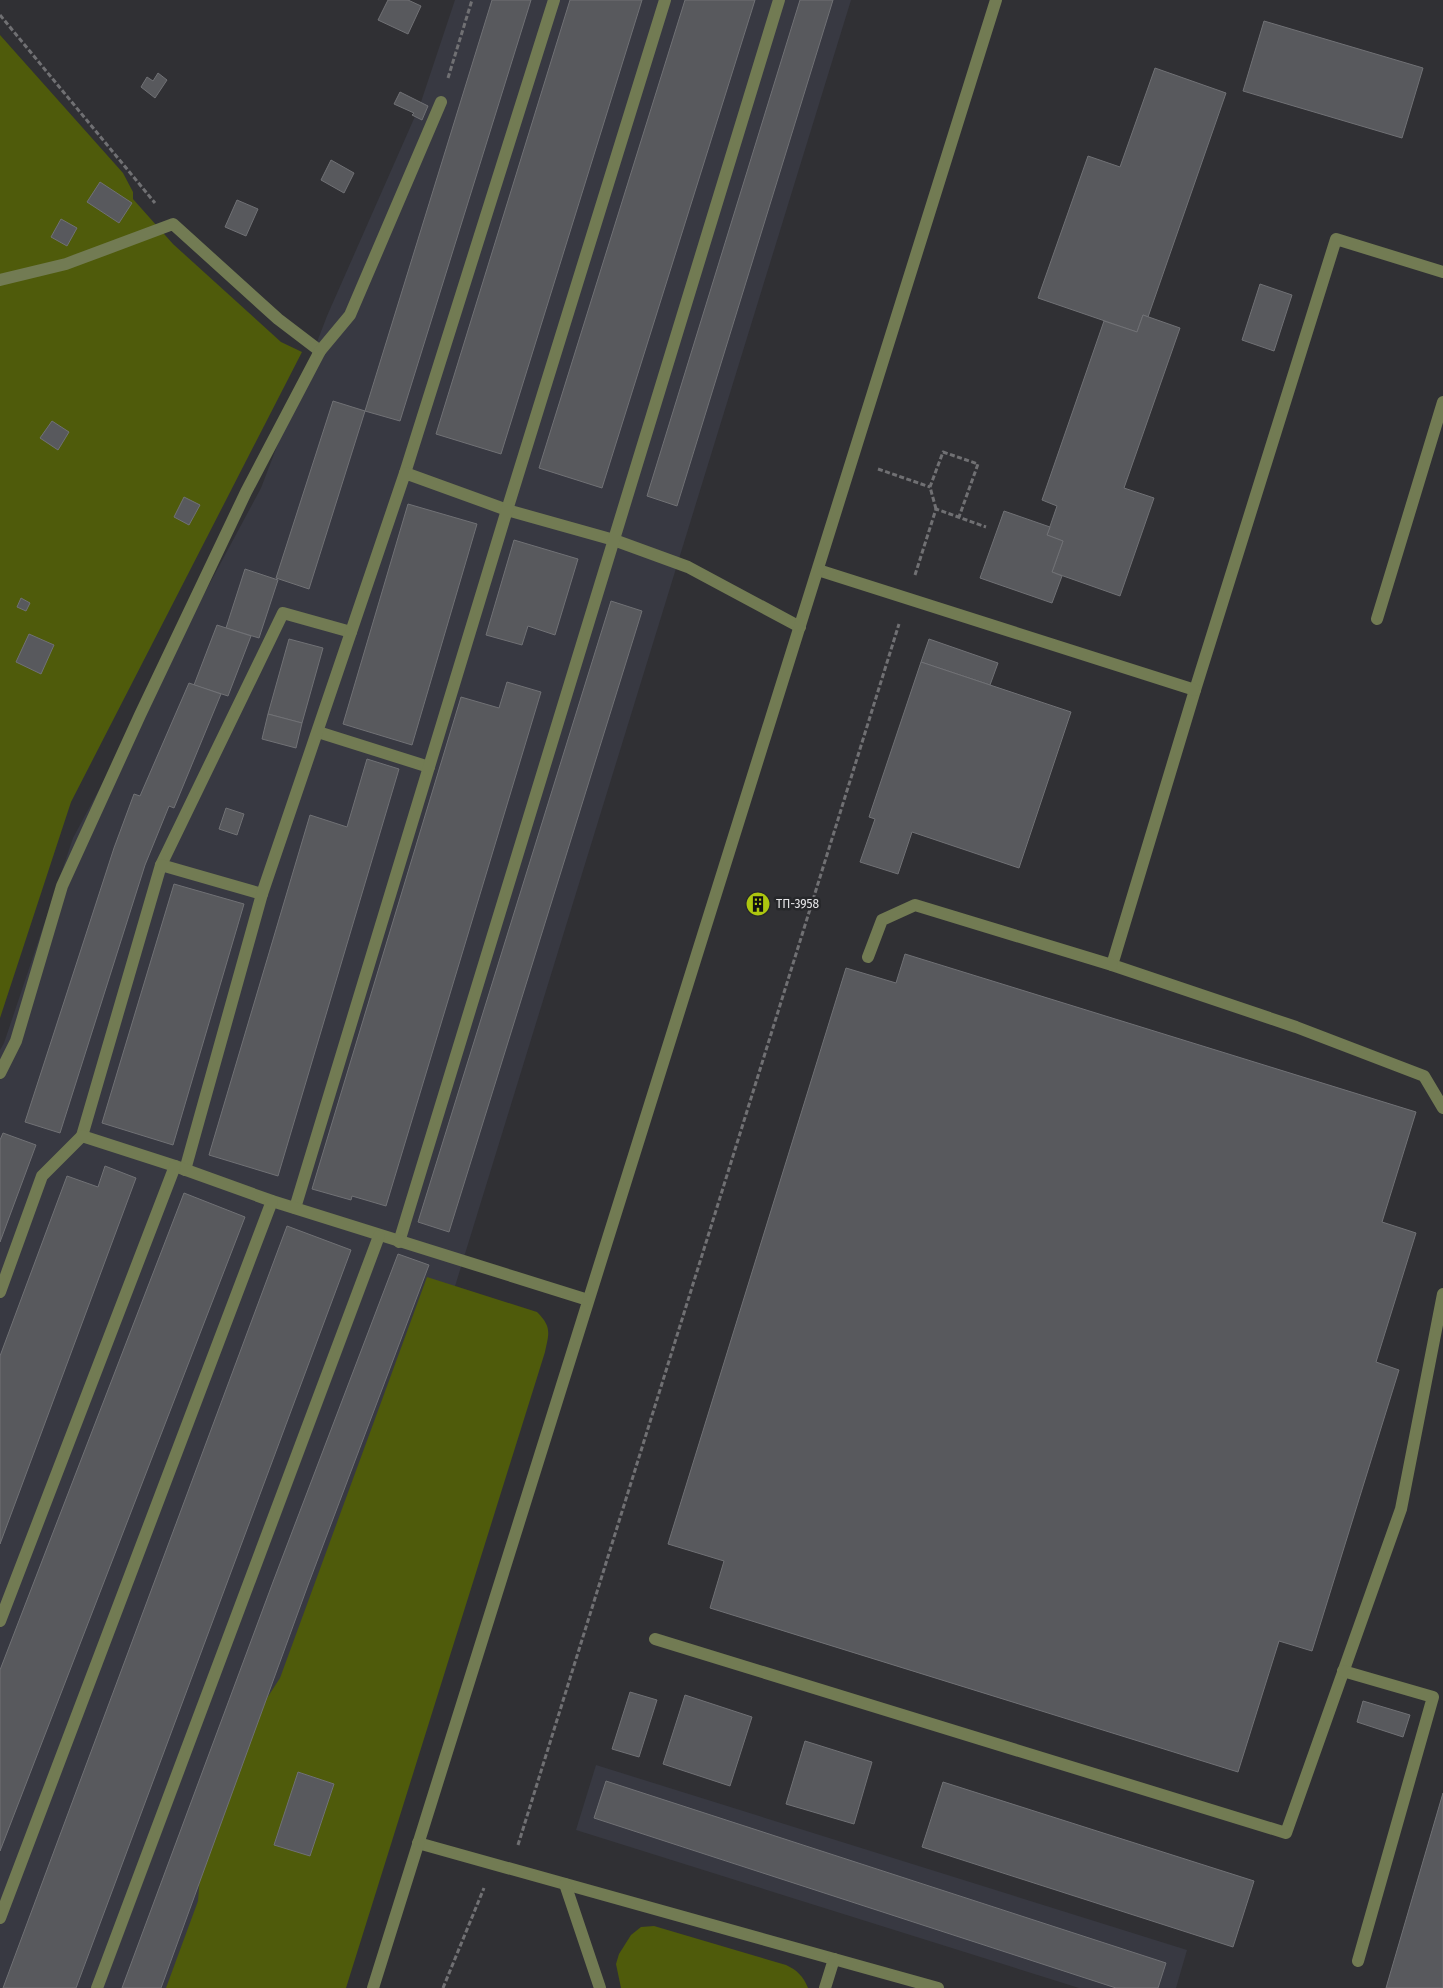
<svg xmlns="http://www.w3.org/2000/svg" width="1443" height="1988" viewBox="0 0 1443 1988" font-family="'Fira Sans',sans-serif">
<style>
.built{fill:#383942}
.green{fill:#4f5b0b}
.building{fill:#58595d;stroke:#707175}
.lines{fill:none;stroke-linecap:round;stroke-linejoin:round}
.path{stroke:#707073;stroke-width:3;stroke-dasharray:5 2.5;stroke-linecap:butt}
.minor{stroke:#727b53;stroke-width:12}
.labels{text-anchor:middle;stroke-width:5;stroke-linejoin:round;paint-order:stroke}
.poi-label{font-size:12px;fill:#e7e7e9;stroke:#26272a;text-anchor:start}
</style>
<rect width="100%" height="100%" fill="#303034"/>
<g class="built">
<path d="M455 0H851L239 1988H0V1050L4 1043 73 838 261 488 327 316 420 105Z"/>
<path d="M596 1765 1187 1950 1176 1988H1079L576 1830Z"/>
</g>
<g class="green">
<path d="M0 35 123 173 133 192V199L173 244 281 342 302 352 71 802 0 1018Z"/>
<path d="M427 1277 537 1312C552 1327 549 1333 545 1352L346 1988H166L198 1901 201 1862 251 1723 280 1678Z"/>
<path d="M654 1926 786 1965C797 1970 803 1976 808 1988H621L616 1964 619 1954 631 1935 641 1927Z"/>
</g>
<g class="building">
<path d="M388 0H408L421 6 408 34 378 20Z"/>
<path d="M492 0H531L400 421 365 411Z"/>
<path d="M570 0H642L501 454 436 434Z"/>
<path d="M685 0H755L602 488 539 468Z"/>
<path d="M800 0H833L677 506 647 496Z"/>
<path d="M1264 21 1423 68 1402 138 1243 91Z"/>
<path d="M1155 68 1226 93 1148 317 1143 315 1137 332 1038 298 1088 156 1120 167Z"/>
<path d="M158 73 167 80 155 98 141 87 147 77 153 81Z"/>
<path d="M400 92 428 106 422 120 412 115 414 113 394 104Z"/>
<path d="M331 160 354 173 344 193 321 180Z"/>
<path d="M100 182 132 203 119 223 87 202Z"/>
<path d="M237 200 258 209 246 236 225 227Z"/>
<path d="M61 219 77 228 67 246 51 237Z"/>
<path d="M1260 284 1292 295 1274 351 1242 340Z"/>
<path d="M1143 315 1180 328 1124 488 1154 498 1120 596 1052 572 1063 541 1047 535 1057 506 1042 500 1104 321 1137 332Z"/>
<path d="M333 401 365 411 309 589 276 578Z"/>
<path d="M52 421 69 432 58 450 40 438Z"/>
<path d="M184 497 200 505 189 525 174 517Z"/>
<path d="M408 504 477 524 412 745 343 724Z"/>
<path d="M1004 511 1050 527 1047 535 1063 541 1052 572 1062 576 1052 603 980 578Z"/>
<path d="M514 540 578 559 555 635 528 626 522 645 486 635Z"/>
<path d="M245 569 278 580 259 638 226 628Z"/>
<path d="M21 598 30 603 26 611 17 607Z"/>
<path d="M611 601 642 611 449 1232 418 1222Z"/>
<path d="M217 625 251 636 228 696 194 685Z"/>
<path d="M29 634 54 645 41 674 16 662Z"/>
<path d="M289 639 323 648 302 723 268 714Z"/>
<path d="M929 639 998 663 990 685 921 662Z"/>
<path d="M921 662 1071 712 1019 868 912 832 898 874 860 862 875 819 869 817Z"/>
<path d="M507 682 541 692 386 1206 352 1196 351 1200 312 1189 461 697 499 708Z"/>
<path d="M189 683 221 694 174 808 169 806 145 865 60 1133 25 1122 114 848 134 794 140 796Z"/>
<path d="M268 714 302 723 296 748 262 739Z"/>
<path d="M367 759 399 769 278 1176 209 1155 310 815 347 827Z"/>
<path d="M226 808 244 814 237 835 219 829Z"/>
<path d="M174 884 244 904 173 1145 102 1123Z"/>
<path d="M757 895 764 897 760 913 752 912Z"/>
<path d="M905 954 1416 1112 1382 1222 1416 1233 1376 1362 1399 1370 1312 1651 1279 1641 1238 1772 710 1608 724 1561 668 1544 846 968 896 983Z"/>
<path d="M3 1133 36 1145 0 1242V1140Z"/>
<path d="M105 1166 136 1178 0 1544V1356L67 1176 98 1187Z"/>
<path d="M184 1193 245 1217 0 1851V1670Z"/>
<path d="M287 1226 351 1250 76 1988H3Z"/>
<path d="M398 1254 429 1265 308 1585 161 1988H122L273 1582Z"/>
<path d="M630 1692 657 1700 639 1757 612 1749Z"/>
<path d="M685 1695 752 1717 730 1786 663 1764Z"/>
<path d="M1363 1701 1410 1715 1403 1737 1357 1722Z"/>
<path d="M805 1741 872 1762 854 1824 786 1804Z"/>
<path d="M298 1772 334 1784 310 1856 274 1845Z"/>
<path d="M606 1781 1166 1963 1158 1988H1116L594 1818Z"/>
<path d="M943 1782 1254 1881 1233 1947 922 1847Z"/>
<path d="M1443 1793V1988H1386Z"/>
</g>
<g class="lines">
<g class="path">
<path d="M0 15 155 203"/>
<path d="M448 78 472 0"/>
<path d="M878 469 930 487"/>
<path d="M936 509 930 487 943 452 978 464 959 517"/>
<path d="M915 575 936 509 986 527"/>
<path d="M518 1845 899 624"/>
<path d="M443 1988 484 1888"/>
</g>
<g class="minor">
<path d="M1443 272 1336 239 1195 690 1112 965 1296 1027 1424 1076 1443 1108"/>
<path d="M0 280 66 264 173 224 278 319 320 351"/>
<path d="M405 473 554 0"/>
<path d="M818 570 1195 690"/>
<path d="M1377 619 1443 402"/>
<path d="M318 732 429 767"/>
<path d="M161 865 283 613 351 632"/>
<path d="M868 957 882 920 915 905 1112 965"/>
<path d="M0 1073 16 1041 62 886 140 715 246 492 320 351 350 315 441 102"/>
<path d="M82 1136 161 865 262 894"/>
<path d="M185 1170 262 894 405 473 507 510 614 540 688 567 800 627"/>
<path d="M295 1208 507 510 665 0"/>
<path d="M399 1242 779 0"/>
<path d="M0 1292 42 1176 82 1136 175 1166 272 1201 588 1300"/>
<path d="M0 1621 175 1166"/>
<path d="M655 1639 1286 1833 1401 1509 1443 1294"/>
<path d="M1343 1671 1433 1697 1358 1961"/>
<path d="M418 1843 938 1988"/>
<path d="M565 1884 600 1988"/>
<path d="M0 1918 272 1201"/>
<path d="M97 1988 379 1236"/>
<path d="M373 1988 996 0"/>
<path d="M825 1988 834 1959"/>
</g>
</g>
<defs>
<symbol id="building-disc" viewBox="-11 -11 22 22"><circle r="9.5" fill="#adc60f" stroke="#26272a"/><path d="M-4-6H4V6H1V3H-1V6H-4ZM-2.5-4.3h1.7v1.8h-1.7ZM.8-4.3h1.7v1.8H.8ZM-2.5-1h1.7V.8h-1.7ZM.8-1h1.7V.8H.8Z" fill="#111"/></symbol>
</defs>
<g fill-rule="evenodd">
<use href="#building-disc" x="744" y="890" width="28" height="28"/>
</g>
<g class="labels">
<g class="poi-label">
<text x="776" y="908">ТП-3958</text>
</g>
</g>
</svg>
